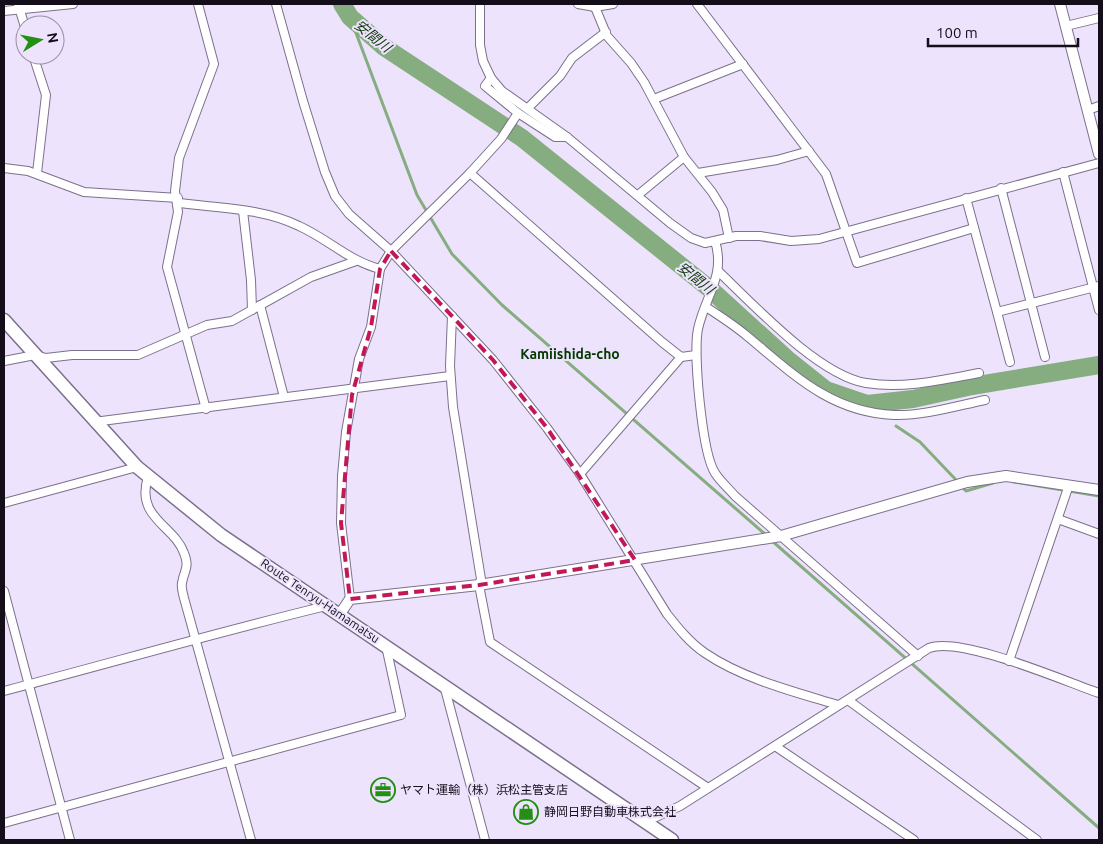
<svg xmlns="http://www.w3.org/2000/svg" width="1103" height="844" viewBox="0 0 1103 844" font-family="Ubuntu,'Noto Sans JP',sans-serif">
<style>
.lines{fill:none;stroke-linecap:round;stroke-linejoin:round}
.stream{stroke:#85ad7f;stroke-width:3}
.river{stroke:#85ad7f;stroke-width:18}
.minor-casing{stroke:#7c708c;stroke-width:10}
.tertiary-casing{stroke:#7c708c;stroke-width:12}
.primary-casing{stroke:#7c708c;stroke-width:15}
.minor{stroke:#fff;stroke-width:8}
.tertiary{stroke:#fff;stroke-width:10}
.primary{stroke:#fff;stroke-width:12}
.marked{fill:none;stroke:#c2185b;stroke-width:4;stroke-dasharray:10 6;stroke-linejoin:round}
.labels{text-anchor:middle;stroke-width:4;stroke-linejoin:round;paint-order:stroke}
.street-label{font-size:12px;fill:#130e19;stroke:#eee3fc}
.poi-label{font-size:12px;fill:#130e19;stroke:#eee3fc;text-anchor:start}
.water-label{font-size:14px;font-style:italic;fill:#113b0c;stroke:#eee3fc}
.neighbourhood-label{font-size:14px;font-weight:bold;fill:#033800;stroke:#eee3fc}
</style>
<rect width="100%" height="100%" fill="#eee3fc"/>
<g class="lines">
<g class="stream">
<path d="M350 17 417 195 452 254 502 305 766 535"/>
<path d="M896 426 920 442 958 482"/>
<path d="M1014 482 1099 496"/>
<path d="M962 487 966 491 993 483"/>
<path d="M771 540 1099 828"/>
</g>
<path class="river" d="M342 4 350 17 384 47 522 138 710 289 787 359 826 390 867 404 913 399 972 386 1099 365"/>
<defs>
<g id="minor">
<path d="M18 4 25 27"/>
<path d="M198 4 214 64 179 158 175 191 178 212 167 267 206 409"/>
<path d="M276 4 303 101 325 172 335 196 349 214 391 251 493 360 547 428 580 474 667 614C678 628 690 643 705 653 743 679 795 692 838 705"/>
<path d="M480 4V45L483 61 491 78 502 91 567 137 670 223 691 238 705 243 736 236H760L791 241 819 239 1099 163"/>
<path d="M578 4 595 7 613 4"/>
<path d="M697 4 826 174 857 263 974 228"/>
<path d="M595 7 607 36 631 63 644 82 684 157 712 192 723 210 729 238"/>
<path d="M4 11 73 4"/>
<path d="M1066 26 1099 18"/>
<path d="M33 55 46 95 37 173"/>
<path d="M491 78 485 86 518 113 555 137H567"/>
<path d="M654 99 743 64"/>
<path d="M528 108 560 76 572 58 606 32"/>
<path d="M1088 110 1099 106"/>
<path d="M4 168 28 171 84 192 178 198"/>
<path d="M1063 172 1099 310"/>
<path d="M470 173 662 342 681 357 696 355"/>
<path d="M698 173 777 160 809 151"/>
<path d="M1001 188 1045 357"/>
<path d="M638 195 684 157"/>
<path d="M966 198 997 312 1099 286"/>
<path d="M179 203C218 208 263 208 299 226 328 239 349 261 380 269"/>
<path d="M243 211 251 280 252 310"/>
<path d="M715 241C726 276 705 296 698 329 693 353 702 453 715 473 720 481 729 489 735 496L918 656"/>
<path d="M718 271C753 304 818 375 866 383 905 389 941 380 979 373"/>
<path d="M260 305 284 397"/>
<path d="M706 307C720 316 734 325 747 336 793 374 830 412 894 415 923 416 956 406 985 400"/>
<path d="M997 312 1010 362"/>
<path d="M452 316 450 366 453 407 481 579 479 585 490 642 708 788"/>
<path d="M4 361 35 355 46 358 72 355H138L207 325 232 321 311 277 356 261"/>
<path d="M94 422 450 376"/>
<path d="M580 474 681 357"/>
<path d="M148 477C135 518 174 525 184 553 190 568 184 570 182 583 181 587 183 594 184 598L251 840"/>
<path d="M4 503 137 467"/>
<path d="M1058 519 1099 534"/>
<path d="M4 591 70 840"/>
<path d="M350 599 341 523 342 476 346 432 359 359 371 327 380 269 391 251 470 173 501 139 518 113"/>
<path d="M1009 661 1069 485"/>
<path d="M444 685 485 840"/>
<path d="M4 691C111 663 218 632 326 606"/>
<path d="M848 700 1037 840"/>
<path d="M775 746 914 840"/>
<path d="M645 822 680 806 929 648C961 636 1064 681 1099 693"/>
<path d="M4 823 401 715 386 646"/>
</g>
<g id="tertiary">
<path d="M1060 4 1099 154"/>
<path d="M340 614 350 599 479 585 781 536 967 482 1006 476 1099 490"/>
</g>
<path id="primary" d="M4 320 137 467 221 535 672 840"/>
</defs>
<use href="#minor" class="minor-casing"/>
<use href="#tertiary" class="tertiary-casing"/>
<use href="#primary" class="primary-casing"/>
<use href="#minor" class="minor"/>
<use href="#tertiary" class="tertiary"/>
<use href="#primary" class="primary"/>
</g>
<path class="marked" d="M391 251 493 360 547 428 635 560 479 585 350 599 341 523 352 395 371 327 380 269Z"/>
<defs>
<symbol id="office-ring" viewBox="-11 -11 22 22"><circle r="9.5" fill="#eee3fc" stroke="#238f13" stroke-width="1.5"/><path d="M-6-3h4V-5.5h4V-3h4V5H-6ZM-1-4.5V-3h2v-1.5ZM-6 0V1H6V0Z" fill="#238f13"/></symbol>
<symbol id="shop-ring" viewBox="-11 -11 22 22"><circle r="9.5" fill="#eee3fc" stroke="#238f13" stroke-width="1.5"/><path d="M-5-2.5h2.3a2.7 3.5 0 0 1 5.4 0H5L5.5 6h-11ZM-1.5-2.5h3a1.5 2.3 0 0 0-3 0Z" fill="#238f13"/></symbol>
</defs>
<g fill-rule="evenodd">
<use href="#office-ring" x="369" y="776" width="28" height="28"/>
<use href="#shop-ring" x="512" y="798" width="28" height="28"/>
</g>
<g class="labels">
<g class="street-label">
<text transform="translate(320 601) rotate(34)" y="4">Route Tenryu-Hamamatsu</text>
</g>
<g class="poi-label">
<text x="400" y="794">ヤマト運輸（株）浜松主管支店</text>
<text x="544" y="816">静岡日野自動車株式会社</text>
</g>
<g class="water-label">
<text transform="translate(373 36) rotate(39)" y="5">安間川</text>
<text transform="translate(696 278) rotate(39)" y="5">安間川</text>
</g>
<g class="neighbourhood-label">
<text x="570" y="359">Kamiishida-cho</text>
</g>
</g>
<rect width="1103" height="844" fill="none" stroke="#130e19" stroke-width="10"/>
<g transform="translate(40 40) rotate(80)"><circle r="24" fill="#eee3fc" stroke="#968ea1"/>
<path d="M0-4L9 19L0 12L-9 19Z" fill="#238f13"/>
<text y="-8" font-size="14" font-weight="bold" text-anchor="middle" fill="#130e19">N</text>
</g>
<path d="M928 38v8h150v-8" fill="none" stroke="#130e19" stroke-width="2.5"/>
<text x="936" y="38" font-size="15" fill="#130e19" stroke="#eee3fc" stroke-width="4" paint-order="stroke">100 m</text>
</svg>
